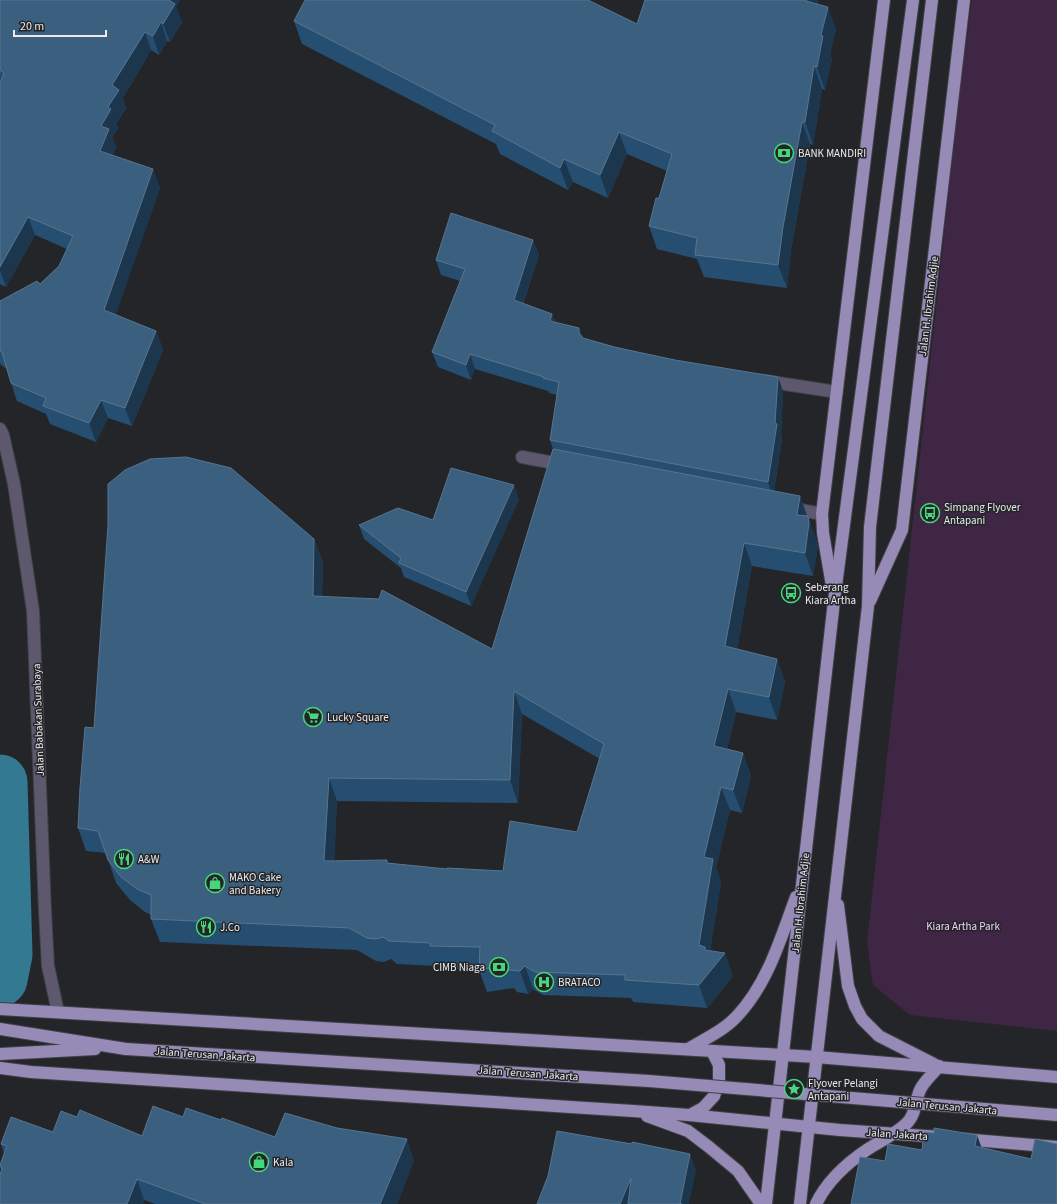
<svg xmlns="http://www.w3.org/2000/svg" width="1057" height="1204" viewBox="0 0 1057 1204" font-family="'Source Sans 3',sans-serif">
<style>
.green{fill:#3f2644}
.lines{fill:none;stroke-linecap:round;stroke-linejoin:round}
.river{stroke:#327991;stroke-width:55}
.street-casing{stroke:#404145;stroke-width:14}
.primary-casing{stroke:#404145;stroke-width:14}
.street{stroke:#5d586e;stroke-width:12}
.primary{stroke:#968ab7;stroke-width:12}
.primary-bridge-casing{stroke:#404145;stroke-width:14;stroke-linecap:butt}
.primary-bridge{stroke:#968ab7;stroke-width:12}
.wall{fill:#264e70;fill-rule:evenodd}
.shaded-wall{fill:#1c364e}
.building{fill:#3b5f7e;stroke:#577590;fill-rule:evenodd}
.labels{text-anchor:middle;stroke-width:3;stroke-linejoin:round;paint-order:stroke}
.poi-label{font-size:11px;fill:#ebebee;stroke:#242529;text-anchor:start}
.street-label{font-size:11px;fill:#ebebee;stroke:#242529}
.park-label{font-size:11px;fill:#f2d0f9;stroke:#242529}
</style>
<rect width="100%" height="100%" fill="#242529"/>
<path class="green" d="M972 0H1057V1031L910 1015 873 985 867 942 960 88Z"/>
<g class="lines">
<path class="river" d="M0 782 5 954 0 979"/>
<defs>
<g id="street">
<path d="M765 381 837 392"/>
<path d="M0 429 3 435 14 484 33 611 45 911 48 966 58 1012"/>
<path d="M522 457 565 465"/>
<path d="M790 508 822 514"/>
</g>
<g id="primary">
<path d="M832 586 823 533 822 514 884 0"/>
<path d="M870 601 902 530 964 0"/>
<path d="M838 905 848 986 855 1006 862 1019 879 1036 934 1064"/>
<path d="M0 1009 816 1057 1057 1077"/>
<path d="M0 1029 126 1049"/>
<path d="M688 1049C705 1039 725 1030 738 1015 768 983 781 937 796 897"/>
<path d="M0 1054 95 1049"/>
<path d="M0 1068 31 1072 633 1111 689 1115 840 1130 940 1137"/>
<path d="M690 1115 703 1108 714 1096 719 1081V1065L712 1051"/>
<path d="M647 1116 688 1131 709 1147 738 1171 761 1204"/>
<path d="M962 1139 1057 1147"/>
<path d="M766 1204 834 601 913 0"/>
<path d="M800 1204 868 606 870 527 932 0"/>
<path d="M816 1204C827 1181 847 1163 868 1149 881 1141 895 1134 906 1124 916 1115 915 1101 920 1090 924 1081 933 1074 939 1066"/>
</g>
</defs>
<use href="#street" class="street-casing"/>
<use href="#primary" class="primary-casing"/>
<use href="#street" class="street"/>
<use href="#primary" class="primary"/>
<defs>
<path id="primary-bridge" d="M126 1049 649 1081 1057 1115"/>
</defs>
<use href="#primary-bridge" class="primary-bridge-casing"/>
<use href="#primary-bridge" class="primary-bridge"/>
</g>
<g class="wall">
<path d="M0 0H180L176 7 182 22 170 42 167 41 159 55 151 50 123 98 126 108 116 124 118 128 112 137 116 147 112 156 160 188 115 315 156 331 163 350 132 426 108 418 96 442 50 424 46 414 17 401 11 383 7 369 1 365 0 363V301L40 284 59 266 67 249 35 235 6 287 0 284Z"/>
<path d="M645 0H818V4L836 29 830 54 832 59 825 90 822 89 813 145 810 144 791 250 787 288 704 277 697 259 657 249 649 226 659 198 667 171 627 154 608 198 573 182 568 190 500 154 496 144 302 44 294 21 637 24Z"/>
<path d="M533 240 539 255 523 304 552 314 556 323 579 328 583 338 783 391 781 435 782 439 774 491 800 496 816 539 818 546 813 576 752 566 737 649 777 659 785 682 777 720 736 712 727 749 743 753 751 776 742 813 730 810 716 867 721 882 710 951 733 976 707 1008 633 1002 631 998 543 995 533 989 528 994 517 992 514 988 487 992 479 970 439 968 438 966 397 964 391 959 384 962 376 961 357 950 160 942 151 919V915L145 912 130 900 116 883 106 853 86 851 78 828 94 728 314 539 323 562 322 597 492 649 553 449 550 440 557 395 549 393 548 391 475 369 471 380 438 367 432 352 460 281 441 275 436 260ZM522 714 600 759 577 832 503 871 447 869 388 863 334 861 337 801 518 803Z"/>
<path d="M519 499 471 606 404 577 401 568 364 539 359 525 433 520Z"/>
<path d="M77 1117 142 1136 183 1117 221 1120 275 1137 414 1160 397 1204H155L144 1200 143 1204H0L1 1170 0 1166 4 1153 1 1144 53 1132Z"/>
</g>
<g class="shaded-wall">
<path d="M165 0H180L176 7 182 22 170 42 163 24Z"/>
<path d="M807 0H818L815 24 806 1Z"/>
<path d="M828 7 836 29 830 54 832 59 825 90 817 67 821 35Z"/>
<path d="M161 22 167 41 159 55 153 36Z"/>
<path d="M145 32 151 50 123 98 126 108 116 124 118 128 112 137 116 147 106 170 100 151 101 126 108 107 112 85Z"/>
<path d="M814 66 822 89 813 145 805 122Z"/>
<path d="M802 122 810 144 791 250 787 288 778 265 783 227Z"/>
<path d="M619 132 627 154 608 198 600 175Z"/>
<path d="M564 159 573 182 568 190 560 168Z"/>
<path d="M153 169 160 188 111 329 104 310Z"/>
<path d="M28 217 35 235 6 287 0 271V267Z"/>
<path d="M533 240 539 255 519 315 514 300Z"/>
<path d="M552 314 558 328 550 321Z"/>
<path d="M579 328 585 342 579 333Z"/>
<path d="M156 331 163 350 132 426 125 408Z"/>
<path d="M470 354 475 369 471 380 466 365Z"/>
<path d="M778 377 783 391 781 435 782 439 773 497 768 482 775 423Z"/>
<path d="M101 400 108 418 96 442 89 423Z"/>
<path d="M514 485 519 499 471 606 466 592Z"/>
<path d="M800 496 808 519 797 515Z"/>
<path d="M808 516 816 539 818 546 813 576 805 553Z"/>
<path d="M314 539 323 562 321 619 313 596Z"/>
<path d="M744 543 752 566 733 669 725 646Z"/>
<path d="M777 659 785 682 777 720 769 697Z"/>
<path d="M728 689 736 712 722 769 714 746Z"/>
<path d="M514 691 522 714 518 803 510 780Z"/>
<path d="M743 753 751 776 742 813 733 790Z"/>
<path d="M329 778 337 801 333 884 324 861Z"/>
<path d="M721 787 730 810 716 867 721 882 709 957 725 953 733 976 707 1008 699 985V945L704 857Z"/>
<path d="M525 966 533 989 528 994 520 971Z"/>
<path d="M977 1135 984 1154 975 1146Z"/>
<path d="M407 1139 414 1160 397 1204H380Z"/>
<path d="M690 1154 696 1170 689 1204H680Z"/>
<path d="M631 1178 633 1204H620Z"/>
<path d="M137 1179 144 1200 143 1204H127Z"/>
</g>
<g class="building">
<path d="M0 0H169L175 4 163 24 161 22 153 36 145 32 112 85 119 90 108 107 111 109 101 126 109 129 100 151 153 169 104 310 156 331 125 408 101 400 89 423 43 406 46 398 11 383 2 352 0 351V301L37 281 40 284 59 266 73 236 28 217 0 267V83L4 73 0 70Z"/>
<path d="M305 0H588L637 24 645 0H807L806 1 828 7 821 35 823 36 817 67 814 66 805 122H802L783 227 778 265 695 255 697 238 649 226 656 198H659L672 154 619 132 600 175 564 159 560 168 492 131 495 125 294 21Z"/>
<path d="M451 213 533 240 514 300 552 314 550 321 579 328V333L583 338 614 347 675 360 778 377 775 423 777 424 768 482 550 440 559 382 543 378 544 377 470 354 466 365 432 352 465 269 436 260Z"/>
<path d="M553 449 800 496 797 515 808 516 809 523 805 553 744 543 725 646 777 659 769 697 728 689 714 746 743 753 733 790 721 787 704 857 713 859 699 945 705 947V950L725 953 699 985 625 980V975L535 972 525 966 520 971 509 970 505 965 479 970 480 947 430 946V943L389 941 383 937 376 939 367 938 349 928 151 919V895L137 889 121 877 108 860 98 831 78 828 80 788 85 727 94 728 108 525V484L125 470 150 459 186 457 231 468 314 539 313 596 379 599 382 590 492 649ZM514 691 604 744 577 832 510 821 503 871 447 868V869L387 863V860L324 861 329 778 510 780Z"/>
<path d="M451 468 514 485 466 592 399 563 401 558 359 525 398 508 433 520Z"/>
<path d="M153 1106 183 1117 186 1108 221 1120 222 1118 275 1137 285 1113 337 1128 407 1139 380 1204H203V1203L137 1179 127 1204H0V1174L2 1169 0 1165 7 1146 1 1144 11 1117 53 1132 61 1111 77 1117 80 1110 142 1136Z"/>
<path d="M934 1128 977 1135 975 1146 1031 1159 1035 1139 1057 1144V1204H851L860 1157 885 1161 888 1144 922 1150 924 1132 934 1133Z"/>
<path d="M557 1131 632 1144V1142L690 1154 680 1204H682H628L631 1178 620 1204H537L548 1176Z"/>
</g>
<defs>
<symbol id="bank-ring" viewBox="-11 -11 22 22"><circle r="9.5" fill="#242529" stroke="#46d77a" stroke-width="1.5"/><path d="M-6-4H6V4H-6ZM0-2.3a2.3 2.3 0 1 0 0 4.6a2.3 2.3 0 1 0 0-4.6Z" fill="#46d77a"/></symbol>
<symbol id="bus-ring" viewBox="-11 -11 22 22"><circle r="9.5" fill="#242529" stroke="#46d77a" stroke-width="1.5"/><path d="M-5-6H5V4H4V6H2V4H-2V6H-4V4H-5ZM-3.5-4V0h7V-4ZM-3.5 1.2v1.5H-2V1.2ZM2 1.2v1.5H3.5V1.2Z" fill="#46d77a"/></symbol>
<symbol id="supermarket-ring" viewBox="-11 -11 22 22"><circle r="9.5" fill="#242529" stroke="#46d77a" stroke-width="1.5"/><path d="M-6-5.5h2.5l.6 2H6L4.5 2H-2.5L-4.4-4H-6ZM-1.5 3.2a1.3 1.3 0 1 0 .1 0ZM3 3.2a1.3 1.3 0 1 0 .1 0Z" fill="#46d77a"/></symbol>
<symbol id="restaurant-ring" viewBox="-11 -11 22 22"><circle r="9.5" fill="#242529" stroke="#46d77a" stroke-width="1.5"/><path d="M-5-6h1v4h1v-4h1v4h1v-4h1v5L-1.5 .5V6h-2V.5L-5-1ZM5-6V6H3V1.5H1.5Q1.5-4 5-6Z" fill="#46d77a"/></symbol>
<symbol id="shop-ring" viewBox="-11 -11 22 22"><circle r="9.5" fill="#242529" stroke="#46d77a" stroke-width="1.5"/><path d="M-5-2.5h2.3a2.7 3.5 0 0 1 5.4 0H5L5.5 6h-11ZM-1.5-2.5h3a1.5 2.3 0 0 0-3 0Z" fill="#46d77a"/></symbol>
<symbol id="hospital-ring" viewBox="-11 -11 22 22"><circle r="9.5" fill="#242529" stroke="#46d77a" stroke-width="1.5"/><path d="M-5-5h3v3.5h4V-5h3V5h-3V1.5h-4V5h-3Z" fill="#46d77a"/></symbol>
<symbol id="sight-ring" viewBox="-11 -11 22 22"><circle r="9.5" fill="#242529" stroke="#46d77a" stroke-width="1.5"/><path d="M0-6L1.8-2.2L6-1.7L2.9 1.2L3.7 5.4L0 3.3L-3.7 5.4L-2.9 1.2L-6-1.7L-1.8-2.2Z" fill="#46d77a"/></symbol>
</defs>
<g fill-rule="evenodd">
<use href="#bank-ring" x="773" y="142" width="22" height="22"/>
<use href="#bus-ring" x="919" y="502" width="22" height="22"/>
<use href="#bus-ring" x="780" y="582" width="22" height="22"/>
<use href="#supermarket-ring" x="302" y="706" width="22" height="22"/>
<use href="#restaurant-ring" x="113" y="848" width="22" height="22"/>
<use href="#shop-ring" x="204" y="872" width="22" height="22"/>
<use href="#restaurant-ring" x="195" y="916" width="22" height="22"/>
<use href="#bank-ring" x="488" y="956" width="22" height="22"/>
<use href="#hospital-ring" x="533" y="971" width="22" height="22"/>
<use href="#sight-ring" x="783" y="1078" width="22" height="22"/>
<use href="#shop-ring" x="248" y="1151" width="22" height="22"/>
</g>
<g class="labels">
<g class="poi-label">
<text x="798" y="157">BANK MANDIRI</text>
<text x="944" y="511">Simpang Flyover<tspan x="944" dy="13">Antapani</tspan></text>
<text x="805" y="591">Seberang<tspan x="805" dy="13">Kiara Artha</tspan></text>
<text x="327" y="721">Lucky Square</text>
<text x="138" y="863">A&amp;W</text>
<text x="229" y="881">MAKO Cake<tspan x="229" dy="13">and Bakery</tspan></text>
<text x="220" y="931">J.Co</text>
<text x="485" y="971" text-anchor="end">CIMB Niaga</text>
<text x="558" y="986">BRATACO</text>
<text x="808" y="1087">Flyover Pelangi<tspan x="808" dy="13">Antapani</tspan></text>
<text x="273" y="1166">Kala</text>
</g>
<g class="street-label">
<text transform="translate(928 306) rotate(-83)" y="4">Jalan H. Ibrahim Adjie</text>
<text transform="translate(38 720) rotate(-92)" y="4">Jalan Babakan Surabaya</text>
<text transform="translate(800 903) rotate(-84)" y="4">Jalan H. Ibrahim Adjie</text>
<text transform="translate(205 1054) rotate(4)" y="4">Jalan Terusan Jakarta</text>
<text transform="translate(528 1073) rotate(4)" y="4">Jalan Terusan Jakarta</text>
<text transform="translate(947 1106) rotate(5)" y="4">Jalan Terusan Jakarta</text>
<text transform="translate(897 1134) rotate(4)" y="4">Jalan Jakarta</text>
</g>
<g class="park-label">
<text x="963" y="930">Kiara Artha Park</text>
</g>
</g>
<path d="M14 30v6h92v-6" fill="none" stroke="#ebebee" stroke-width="2"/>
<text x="20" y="30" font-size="12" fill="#ebebee" stroke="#242529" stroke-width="3" paint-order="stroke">20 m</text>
</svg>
